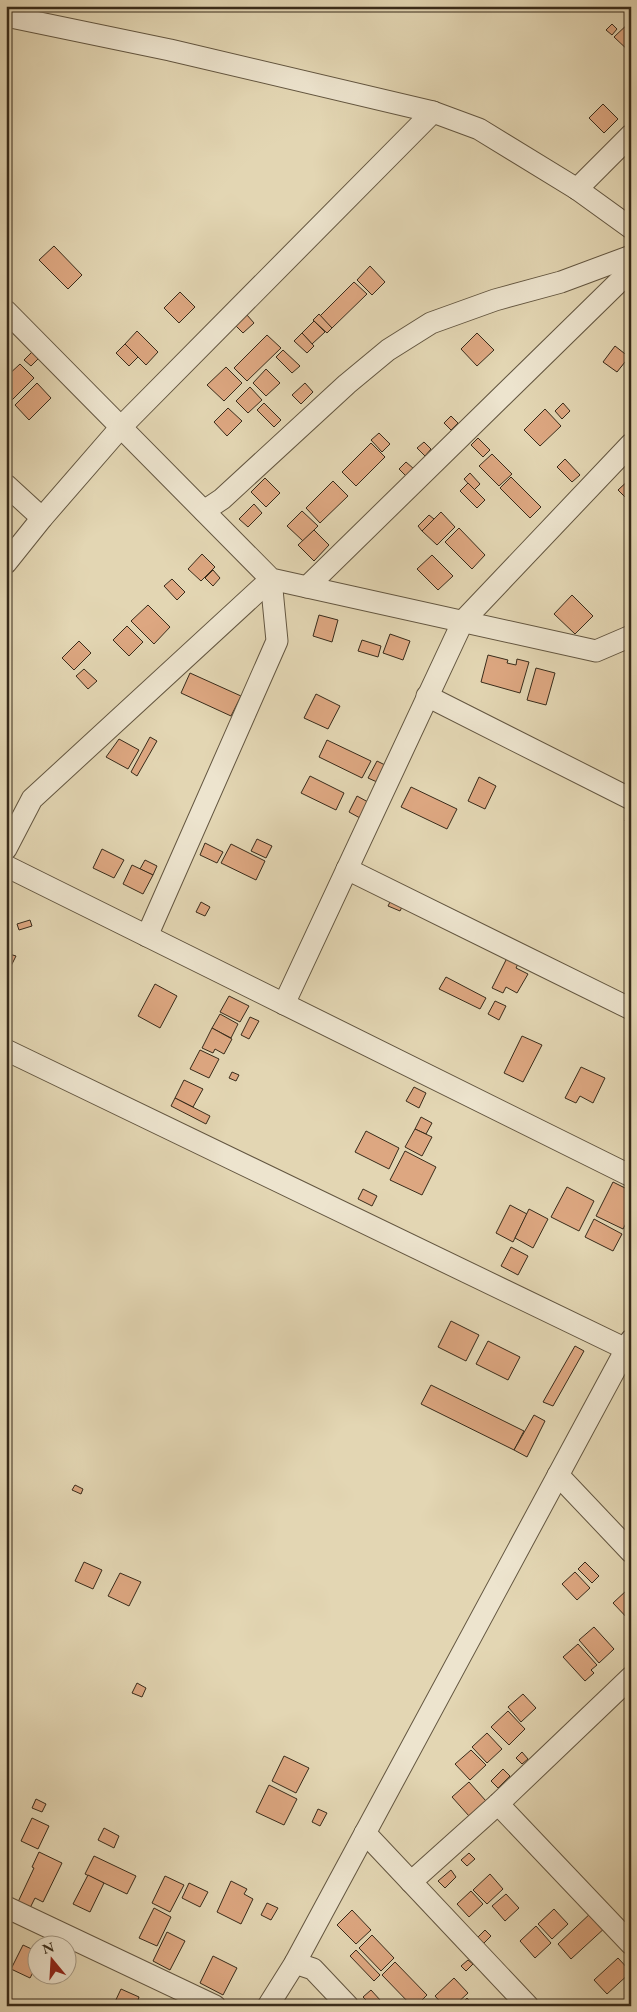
<svg xmlns="http://www.w3.org/2000/svg" width="637" height="2012" viewBox="0 0 637 2012" font-family="'EB Garamond',serif">
<style>
.building{fill:#dda781;stroke:#382b1a}
.lines{fill:none;stroke-linecap:round;stroke-linejoin:round}
.minor-casing{stroke:#635640;stroke-width:23}
.minor{stroke:#ede4ce;stroke-width:21}
</style>
<rect width="100%" height="100%" fill="#e3d6b3"/>
<filter id="stains"><feTurbulence type="fractalNoise" baseFrequency=".004" numOctaves="4"/><feColorMatrix values="0 0 0 0 .2 0 0 0 0 .09 0 0 0 0 .02 0 0 0 .5 -.17"/></filter>
<radialGradient id="worn" r=".72"><stop offset=".6" stop-color="#630" stop-opacity="0"/><stop offset="1" stop-color="#630" stop-opacity=".3"/></radialGradient>
<g class="building">
<path d="M631 21V53L614 37Z"/>
<path d="M612 24 617 29 612 35 606 30Z"/>
<path d="M603 104 618 119 604 133 589 118Z"/>
<path d="M54 246 82 275 68 289 39 260Z"/>
<path d="M370 266 385 282 372 295 357 280Z"/>
<path d="M354 282 367 294 332 328 320 316Z"/>
<path d="M180 292 195 307 179 323 164 308Z"/>
<path d="M319 314 332 328 327 333 313 320Z"/>
<path d="M247 315 254 323 243 333 236 326Z"/>
<path d="M314 321 325 332 312 344 302 333Z"/>
<path d="M137 331 158 352 146 365 125 344Z"/>
<path d="M302 333 314 346 307 353 294 341Z"/>
<path d="M477 333 494 350 477 366 461 349Z"/>
<path d="M267 335 281 348 247 381 234 368Z"/>
<path d="M125 344 138 357 129 366 116 353Z"/>
<path d="M615 346 629 357 617 372 603 362Z"/>
<path d="M283 350 300 366 292 373 276 357Z"/>
<path d="M33 351 39 358 31 366 24 360Z"/>
<path d="M20 364 34 378 12 400 6 394V377Z"/>
<path d="M226 367 242 383 224 401 207 385Z"/>
<path d="M266 369 280 383 266 396 253 383Z"/>
<path d="M37 383 51 398 29 420 15 405Z"/>
<path d="M305 383 313 392 301 404 292 395Z"/>
<path d="M250 387 262 400 248 413 236 401Z"/>
<path d="M264 403 281 420 274 427 257 410Z"/>
<path d="M563 403 570 411 562 419 555 411Z"/>
<path d="M228 408 242 421 227 436 214 422Z"/>
<path d="M545 409 561 426 540 446 524 430Z"/>
<path d="M451 416 458 423 451 430 444 423Z"/>
<path d="M379 433 390 444 382 452 371 440Z"/>
<path d="M478 438 490 450 483 457 471 445Z"/>
<path d="M424 442 431 449 425 456 417 448Z"/>
<path d="M371 443 385 457 356 486 342 472Z"/>
<path d="M492 454 512 474 499 486 479 466Z"/>
<path d="M565 459 580 475 572 482 557 467Z"/>
<path d="M406 462 414 469 406 476 399 469Z"/>
<path d="M470 473 480 484 474 490 464 479Z"/>
<path d="M511 477 541 507 530 518 500 488Z"/>
<path d="M265 478 280 493 266 507 251 492Z"/>
<path d="M631 478V503L618 490Z"/>
<path d="M333 481 348 496 320 523 306 508Z"/>
<path d="M468 483 485 500 477 508 460 491Z"/>
<path d="M254 504 262 513 248 527 239 519Z"/>
<path d="M302 511 318 526 303 541 287 526Z"/>
<path d="M441 512 455 527 437 545 422 531Z"/>
<path d="M429 515 434 519 422 531 418 526Z"/>
<path d="M459 528 485 555 472 569 445 542Z"/>
<path d="M314 530 329 545 314 561 298 545Z"/>
<path d="M202 554 215 567 201 581 188 569Z"/>
<path d="M432 555 453 576 438 590 417 569Z"/>
<path d="M213 570 220 578 213 586 205 578Z"/>
<path d="M172 579 185 592 177 600 164 586Z"/>
<path d="M572 595 593 616 575 634 554 614Z"/>
<path d="M148 605 170 627 154 644 131 621Z"/>
<path d="M319 615 338 620 332 642 313 636Z"/>
<path d="M127 626 143 642 129 656 113 640Z"/>
<path d="M390 634 410 641 403 660 383 653Z"/>
<path d="M362 640 381 646 378 657 358 651Z"/>
<path d="M79 641 91 653 74 670 62 658Z"/>
<path d="M488 655 508 660 507 663 516 665 517 659 529 662 520 693 481 682Z"/>
<path d="M536 668 555 673 546 705 527 700Z"/>
<path d="M84 669 97 681 88 689 76 676Z"/>
<path d="M190 673 241 696 231 716 181 693Z"/>
<path d="M316 694 340 706 328 729 304 718Z"/>
<path d="M150 737 157 741 137 776 131 772Z"/>
<path d="M119 739 139 750 128 769 106 757Z"/>
<path d="M327 740 371 761 362 778 319 757Z"/>
<path d="M377 761 385 765 377 782 368 778Z"/>
<path d="M310 776 344 793 336 810 301 793Z"/>
<path d="M479 777 496 786 485 809 468 801Z"/>
<path d="M411 787 457 809 447 829 401 807Z"/>
<path d="M357 796 368 802 360 818 349 812Z"/>
<path d="M631 810V824L625 821Z"/>
<path d="M257 839 272 846 266 858 251 851Z"/>
<path d="M205 843 223 852 217 863 200 855Z"/>
<path d="M231 844 265 861 256 880 221 863Z"/>
<path d="M102 849 124 860 114 878 93 868Z"/>
<path d="M145 860 157 866 153 875 140 869Z"/>
<path d="M132 865 153 875 143 894 123 884Z"/>
<path d="M391 900 403 905 400 911 388 906Z"/>
<path d="M201 902 210 907 205 916 196 912Z"/>
<path d="M6 918 11 932 6 933Z"/>
<path d="M30 920 32 926 19 930 17 924Z"/>
<path d="M6 953 16 956 6 976Z"/>
<path d="M507 958 518 964 516 968 528 974 517 993 506 987 503 993 492 988Z"/>
<path d="M446 977 486 998 480 1009 439 989Z"/>
<path d="M155 984 177 996 160 1028 138 1016Z"/>
<path d="M229 996 249 1006 240 1022 220 1012Z"/>
<path d="M495 1001 506 1006 499 1020 488 1014Z"/>
<path d="M220 1014 238 1024 231 1038 212 1028Z"/>
<path d="M250 1017 259 1021 249 1039 241 1035Z"/>
<path d="M212 1028 232 1039 224 1054 215 1049 213 1053 202 1048Z"/>
<path d="M522 1036 542 1045 523 1082 504 1073Z"/>
<path d="M200 1050 219 1059 209 1078 190 1069Z"/>
<path d="M581 1067 605 1078 593 1103 580 1096 576 1103 565 1098Z"/>
<path d="M232 1072 239 1075 236 1081 229 1078Z"/>
<path d="M184 1080 203 1089 193 1107 175 1098Z"/>
<path d="M414 1087 426 1093 419 1108 406 1101Z"/>
<path d="M175 1098 210 1116 206 1124 171 1106Z"/>
<path d="M421 1117 432 1123 426 1134 415 1129Z"/>
<path d="M415 1129 432 1137 422 1156 405 1147Z"/>
<path d="M366 1131 399 1148 389 1169 355 1152Z"/>
<path d="M405 1151 436 1167 422 1195 390 1180Z"/>
<path d="M613 1182 631 1191V1214L623 1229 596 1216Z"/>
<path d="M567 1187 594 1201 579 1231 551 1217Z"/>
<path d="M363 1189 377 1196 372 1206 358 1199Z"/>
<path d="M510 1205 527 1214 513 1242 496 1233Z"/>
<path d="M529 1209 548 1219 533 1248 515 1238Z"/>
<path d="M594 1219 622 1234 613 1251 585 1237Z"/>
<path d="M511 1247 528 1256 518 1275 501 1266Z"/>
<path d="M451 1321 479 1335 466 1361 438 1347Z"/>
<path d="M488 1341 520 1357 508 1380 476 1364Z"/>
<path d="M575 1346 584 1351 553 1406 543 1402Z"/>
<path d="M431 1385 524 1431 514 1450 421 1404Z"/>
<path d="M534 1415 545 1421 527 1457 514 1450Z"/>
<path d="M75 1485 83 1489 81 1494 72 1490Z"/>
<path d="M84 1562 102 1570 93 1589 75 1581Z"/>
<path d="M585 1562 599 1576 592 1583 578 1569Z"/>
<path d="M575 1572 590 1588 577 1600 562 1584Z"/>
<path d="M120 1573 141 1582 129 1606 108 1596Z"/>
<path d="M627 1590 631 1594V1622L613 1603Z"/>
<path d="M594 1627 614 1649 599 1663 579 1640Z"/>
<path d="M578 1644 597 1665 591 1670 594 1673 585 1681 563 1657Z"/>
<path d="M137 1683 146 1688 142 1697 132 1693Z"/>
<path d="M523 1694 536 1708 521 1722 508 1707Z"/>
<path d="M508 1711 525 1729 509 1745 491 1727Z"/>
<path d="M487 1733 502 1749 487 1763 472 1747Z"/>
<path d="M471 1750 486 1765 470 1780 455 1764Z"/>
<path d="M522 1752 528 1759 522 1764 516 1758Z"/>
<path d="M284 1756 309 1768 296 1793 272 1781Z"/>
<path d="M503 1769 510 1776 498 1788 491 1781Z"/>
<path d="M469 1782 486 1801 469 1816 452 1797Z"/>
<path d="M269 1785 297 1799 284 1825 256 1812Z"/>
<path d="M36 1799 46 1804 42 1812 32 1808Z"/>
<path d="M318 1809 327 1813 320 1826 312 1822Z"/>
<path d="M32 1818 49 1826 38 1849 21 1841Z"/>
<path d="M104 1828 119 1836 114 1848 98 1840Z"/>
<path d="M39 1852 62 1863 43 1902 35 1898 30 1908 18 1902 34 1868 32 1867Z"/>
<path d="M469 1853 475 1859 467 1866 461 1860Z"/>
<path d="M94 1856 136 1876 127 1894 85 1874Z"/>
<path d="M451 1870 456 1877 445 1888 438 1881Z"/>
<path d="M490 1874 503 1889 487 1904 473 1890Z"/>
<path d="M88 1875 104 1883 90 1912 73 1904Z"/>
<path d="M165 1876 184 1885 170 1912 152 1903Z"/>
<path d="M231 1881 247 1889 244 1894 253 1899 241 1924 217 1912Z"/>
<path d="M189 1883 208 1892 200 1907 182 1898Z"/>
<path d="M471 1891 483 1904 469 1917 457 1904Z"/>
<path d="M506 1894 519 1908 505 1921 492 1906Z"/>
<path d="M267 1903 278 1908 271 1920 261 1915Z"/>
<path d="M154 1908 171 1917 157 1946 139 1938Z"/>
<path d="M554 1909 568 1924 552 1939 538 1924Z"/>
<path d="M352 1910 371 1930 356 1944 337 1925Z"/>
<path d="M593 1911 607 1926 571 1959 558 1944Z"/>
<path d="M536 1926 551 1943 535 1958 520 1941Z"/>
<path d="M485 1930 491 1936 481 1946 475 1940Z"/>
<path d="M167 1932 185 1941 170 1970 153 1961Z"/>
<path d="M372 1935 394 1958 381 1971 359 1948Z"/>
<path d="M23 1945 38 1952V1963L30 1978 11 1969Z"/>
<path d="M356 1950 380 1975 374 1981 350 1956Z"/>
<path d="M213 1956 237 1968 223 1995 200 1983Z"/>
<path d="M618 1958 631 1972 607 1994 594 1980Z"/>
<path d="M468 1960 473 1964 466 1971 461 1966Z"/>
<path d="M395 1962 427 1995 416 2006H412L382 1975Z"/>
<path d="M454 1978 468 1993 454 2006H444L435 1996Z"/>
<path d="M121 1989 139 1997 136 2006H113Z"/>
<path d="M371 1990 381 2001 376 2006H372L363 1997Z"/>
<path d="M467 1998 474 2006H460Z"/>
<path d="M607 2000 612 2006H601Z"/>
</g>
<g class="lines">
<defs>
<g id="minor">
<path d="M6 16 170 50 433 112 479 129 577 189 631 228"/>
<path d="M577 189 631 135"/>
<path d="M6 311 271 579 596 651 631 636"/>
<path d="M6 485 42 518"/>
<path d="M204 511 222 499 347 384 388 350 431 323 495 300 561 282 631 256"/>
<path d="M6 563 42 518 121 427 433 112"/>
<path d="M307 587 631 270"/>
<path d="M427 696 631 799"/>
<path d="M6 849 32 799 271 579"/>
<path d="M6 866 631 1176"/>
<path d="M347 869 631 1009"/>
<path d="M147 936 277 641 271 579"/>
<path d="M284 1004 463 621 631 444"/>
<path d="M6 1050 626 1349"/>
<path d="M558 1475 631 1552"/>
<path d="M498 1804 631 1944"/>
<path d="M365 1833 528 2006"/>
<path d="M411 1882 498 1804 631 1677"/>
<path d="M6 1907 215 2006"/>
<path d="M295 1963 313 1969 348 2006"/>
<path d="M268 2006 295 1963 631 1340"/>
</g>
</defs>
<use href="#minor" class="minor-casing"/>
<use href="#minor" class="minor"/>
</g>
<rect width="637" height="2012" fill="none" stroke="#e3d6b3" stroke-width="25"/>
<rect x="8" y="8" width="622" height="1997" fill="none" stroke="#382b1a" stroke-width="2.5"/>
<rect x="12" y="12" width="612" height="1987" fill="none" stroke="#382b1a"/>
<g transform="translate(52 1960) rotate(342)"><circle r="24" fill="#ede4ce" stroke="#a59a86"/>
<path d="M0-4L9 19L0 12L-9 19Z" fill="#8f2418"/>
<text y="-8" font-size="14" font-weight="bold" text-anchor="middle" fill="#382b1a">N</text>
</g>
<rect width="100%" height="100%" filter="url(#stains)"/>
<rect width="100%" height="100%" fill="url(#worn)"/>
</svg>
